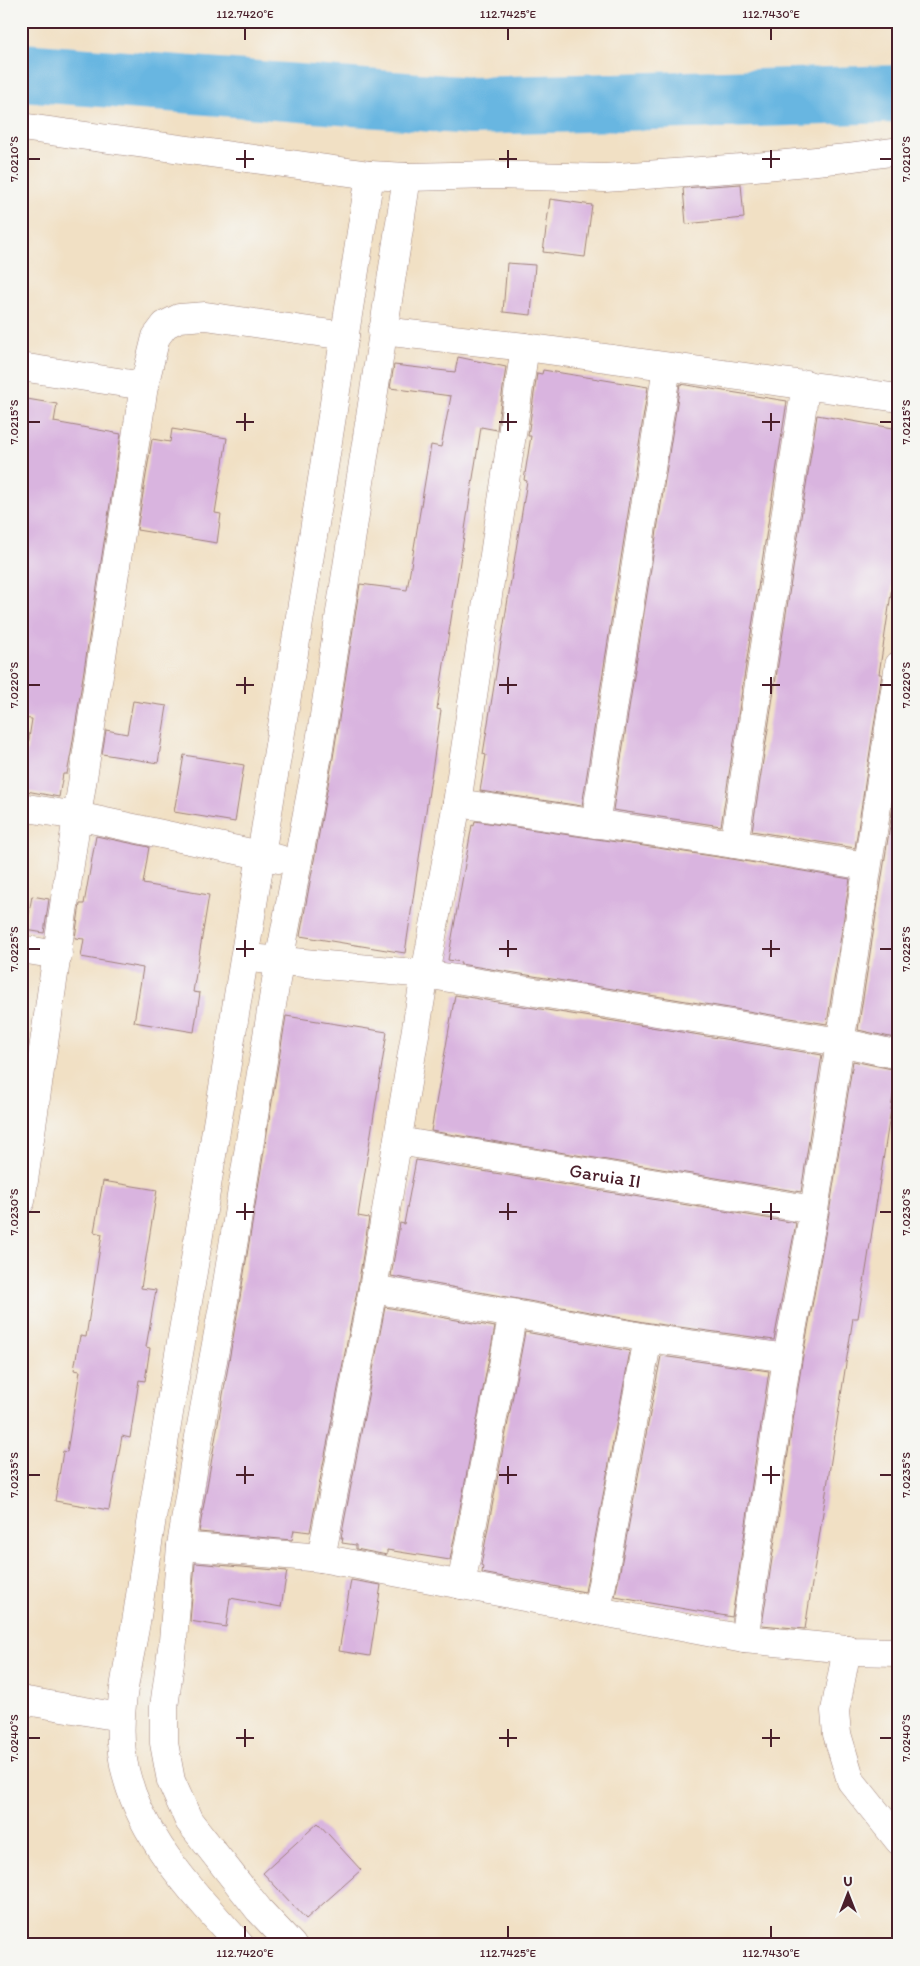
<svg xmlns="http://www.w3.org/2000/svg" width="920" height="1966" viewBox="0 0 920 1966" font-family="Itim,sans-serif">
<style>
.lines{fill:none;stroke-linecap:round;stroke-linejoin:round}
.river{stroke:#67b6e1;stroke-width:58}
.building{fill:#d9b4df}
.street-casing{stroke:#9e8078;stroke-width:29}
.street{stroke:#fff;stroke-width:28}
.ticks{fill:none;stroke:#4a1f2b;stroke-width:2}
.labels{text-anchor:middle;stroke-width:4;stroke-linejoin:round;paint-order:stroke}
.street-label{font-size:19px;fill:#4a1f2b;stroke:#f6f6f2}
.neatline{fill:none;stroke:#4a1f2b;stroke-width:2}
.ticks-label{font-size:12px;text-anchor:middle;fill:#4a1f2b}
</style>
<rect width="100%" height="100%" fill="#f6f6f2"/>
<filter id="ink" filterUnits="userSpaceOnUse"><feTurbulence type="fractalNoise" baseFrequency=".02" numOctaves="2"/><feDisplacementMap in="SourceGraphic" scale="10" xChannelSelector="R" yChannelSelector="G"/><feConvolveMatrix kernelMatrix="1 2 1 2 8 2 1 2 1" color-interpolation-filters="sRGB"/></filter>
<filter id="wash" filterUnits="userSpaceOnUse"><feTurbulence type="fractalNoise" baseFrequency=".0096" numOctaves="4" result="noise"/><feDisplacementMap in="SourceGraphic" scale="20" xChannelSelector="R" yChannelSelector="G"/><feGaussianBlur stdDeviation="1.12" result="paint"/><feColorMatrix in="noise" values="0 0 0 0 0 0 0 0 0 0 0 0 0 0 0 0 0 1.4 0 .05"/><feComposite in="paint" operator="in"/></filter>
<g filter="url(#wash)">
<rect width="100%" height="100%" fill="#f1e0c4"/>
<g class="lines">
<path class="river" d="M21 72 472 106 899 94"/>
</g>
<g id="blocks">
<g class="building">
<path d="M741 184 744 218 686 224 683 188Z"/>
<path d="M550 199 592 205 585 257 543 252Z"/>
<path d="M507 263 535 265 531 315 503 312Z"/>
<path d="M458 357 506 367 497 430 481 427 437 709 441 710 405 953 300 936 333 758 360 584 407 590 431 445 441 447 451 396 390 388 394 365 455 372Z"/>
<path d="M543 370 648 387 582 806 480 791 486 755 483 754 527 481 524 480 531 436H528L537 373 542 374Z"/>
<path d="M680 384 787 401 721 826 613 810Z"/>
<path d="M21 398 57 404 54 422 121 434 71 753 67 774H63L59 797 21 790 32 719 21 718Z"/>
<path d="M817 415 899 429V540L879 674H882L855 848 752 831Z"/>
<path d="M172 429 227 438 215 513 221 514 217 543 137 530 152 439 170 442Z"/>
<path d="M133 701 167 706 158 763 102 754 106 730 127 734Z"/>
<path d="M184 755 244 765 235 822 174 812Z"/>
<path d="M899 768V1039L858 1030Z"/>
<path d="M475 821 732 859 850 879 827 1024 460 964 461 962 448 960 472 825 474 826Z"/>
<path d="M96 836 149 847 143 884 209 895 193 992 200 993 194 1032 134 1022 143 968 81 957 84 939 75 938 80 904H84Z"/>
<path d="M32 896 49 899 44 933 26 930Z"/>
<path d="M455 995 822 1055 801 1192 431 1131Z"/>
<path d="M286 1016 387 1032 358 1216 369 1218 358 1286 310 1532 294 1530 292 1540 199 1532 240 1298Z"/>
<path d="M853 1061 897 1070 867 1264 858 1318H853L805 1629 762 1625 802 1361 829 1213Z"/>
<path d="M416 1160 796 1223 774 1340 650 1323 391 1276 400 1223 404 1224Z"/>
<path d="M103 1181 157 1190 141 1288 156 1290 146 1347 150 1348 145 1381 139 1380 130 1438 122 1436 109 1510 55 1501 63 1451 67 1452 80 1371 74 1370 80 1336 86 1337 102 1234 94 1232Z"/>
<path d="M385 1307 495 1327 450 1560 387 1550V1555L356 1549V1545L342 1543 343 1538H341Z"/>
<path d="M525 1332 630 1351 585 1592 482 1573 483 1566 481 1565Z"/>
<path d="M661 1356 769 1371 732 1617 615 1597Z"/>
<path d="M195 1563 287 1571 281 1607 230 1598 226 1627 190 1621Z"/>
<path d="M351 1580 381 1585 370 1656 339 1651Z"/>
<path d="M318 1823 361 1870 306 1919 263 1873Z"/>
</g>
</g>
</g>
<g filter="url(#ink)">
<use href="#blocks" fill-opacity="0" stroke="#9e8078" stroke-width="1"/>
<g class="lines">
<defs>
<g id="street">
<path d="M21 127 370 175 407 177 495 175 605 178 755 167 847 158 899 151"/>
<path d="M382 331 525 347 899 398"/>
<path d="M21 367 144 386"/>
<path d="M457 803 734 844 866 866"/>
<path d="M21 807 77 816 279 859"/>
<path d="M595 824 667 367"/>
<path d="M734 844 806 384"/>
<path d="M21 949 58 955"/>
<path d="M260 959 425 974 840 1042 899 1055"/>
<path id="s1" d="M398 1141 814 1210"/>
<path d="M21 1201 77 816 144 386 156 337 165 325 179 318 206 316 345 336"/>
<path d="M373 1289 648 1338 787 1358"/>
<path d="M181 1546 321 1558 744 1639 847 1649 851 1651 895 1652 899 1650"/>
<path d="M321 1558 373 1289 425 974 457 803 525 347"/>
<path d="M461 1585 513 1313"/>
<path d="M597 1611 648 1338"/>
<path d="M744 1639 787 1358 814 1210 899 665"/>
<path d="M847 1649 835 1711 837 1734 851 1781 899 1841"/>
<path d="M21 1700 120 1717"/>
<path d="M240 1945C191 1889 132 1830 122 1753 116 1707 130 1661 137 1616 153 1507 171 1399 190 1290 252 919 312 547 370 175"/>
<path d="M292 1945 259 1910 189 1821 171 1781 164 1743V1707L173 1641 181 1546 196 1453 225 1295 279 962 318 755 407 177"/>
</g>
</defs>
<use href="#street" class="street-casing"/>
<use href="#street" class="street"/>
</g>
</g>
<path class="ticks" d="M245 28V40M508 28V40M771 28V40M245 150V168M508 150V168M771 150V168M28 159H40M236 159H254M499 159H517M762 159H780M880 159H892M245 413V431M508 413V431M771 413V431M28 422H40M236 422H254M499 422H517M762 422H780M880 422H892M245 677V694M508 677V694M771 677V694M28 685H40M236 685H254M499 685H517M762 685H780M880 685H892M245 940V957M508 940V957M771 940V957M28 949H40M236 949H254M499 949H517M762 949H780M880 949H892M245 1203V1220M508 1203V1220M771 1203V1220M28 1212H40M236 1212H254M499 1212H517M762 1212H780M880 1212H892M245 1466V1484M508 1466V1484M771 1466V1484M28 1475H40M236 1475H254M499 1475H517M762 1475H780M880 1475H892M245 1729V1747M508 1729V1747M771 1729V1747M28 1738H40M236 1738H254M499 1738H517M762 1738H780M880 1738H892M245 1926V1938M508 1926V1938M771 1926V1938"/>
<g class="labels">
<g class="street-label">
<text dy="7" stroke="none"><textPath href="#s1" startOffset="210">Garuia II</textPath></text>
</g>
</g>
<rect width="920" height="1966" fill="none" stroke="#f6f6f2" stroke-width="55"/>
<g transform="translate(848 1894)" stroke="#f6f6f2" stroke-width="4" paint-order="stroke">
<path d="M0-4L9 19L0 12L-9 19Z" fill="#4a1f2b"/>
<text y="-8" font-size="14" font-weight="bold" text-anchor="middle" fill="#4a1f2b">U</text>
</g>
<rect x="28" y="28" width="864" height="1910" class="neatline"/>
<g class="ticks-label">
<text x="245" y="18">112.7420°E</text>
<text x="508" y="18">112.7425°E</text>
<text x="771" y="18">112.7430°E</text>
<text transform="translate(14 159) rotate(-90)" y="4">7.0210°S</text>
<text transform="translate(906 159) rotate(-90)" y="4">7.0210°S</text>
<text transform="translate(14 422) rotate(-90)" y="4">7.0215°S</text>
<text transform="translate(906 422) rotate(-90)" y="4">7.0215°S</text>
<text transform="translate(14 685) rotate(-90)" y="4">7.0220°S</text>
<text transform="translate(906 685) rotate(-90)" y="4">7.0220°S</text>
<text transform="translate(14 949) rotate(-90)" y="4">7.0225°S</text>
<text transform="translate(906 949) rotate(-90)" y="4">7.0225°S</text>
<text transform="translate(14 1212) rotate(-90)" y="4">7.0230°S</text>
<text transform="translate(906 1212) rotate(-90)" y="4">7.0230°S</text>
<text transform="translate(14 1475) rotate(-90)" y="4">7.0235°S</text>
<text transform="translate(906 1475) rotate(-90)" y="4">7.0235°S</text>
<text transform="translate(14 1738) rotate(-90)" y="4">7.0240°S</text>
<text transform="translate(906 1738) rotate(-90)" y="4">7.0240°S</text>
<text x="245" y="1957">112.7420°E</text>
<text x="508" y="1957">112.7425°E</text>
<text x="771" y="1957">112.7430°E</text>
</g>
</svg>
